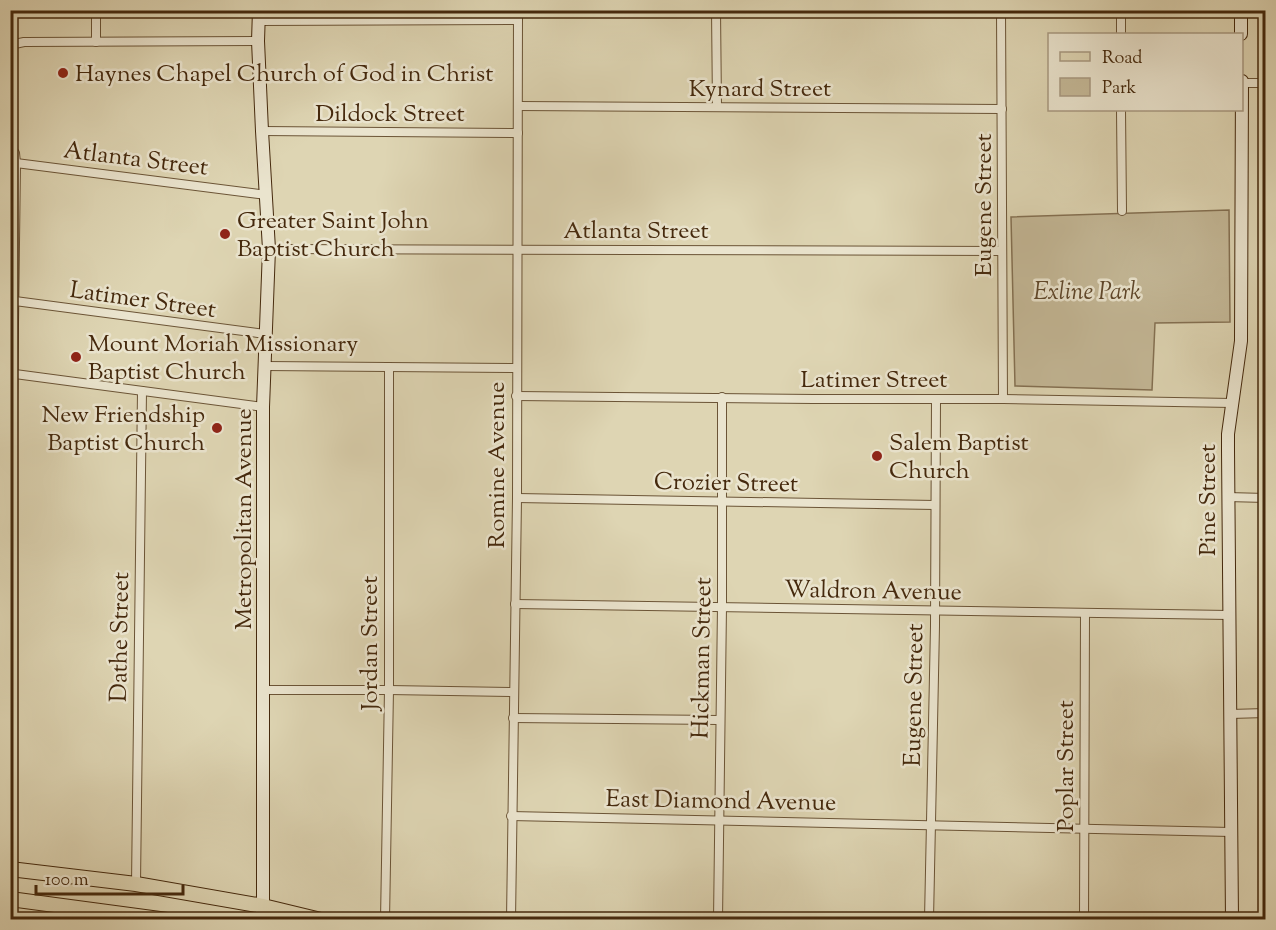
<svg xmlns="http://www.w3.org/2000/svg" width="1276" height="930" viewBox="0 0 1276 930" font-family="'Sorts Mill Goudy',serif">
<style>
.green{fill:#c4b897;stroke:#847052;stroke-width:1.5}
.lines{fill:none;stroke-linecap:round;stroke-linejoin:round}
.street-casing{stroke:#6b5436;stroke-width:10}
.secondary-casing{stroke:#45290d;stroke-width:14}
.primary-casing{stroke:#45290d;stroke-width:16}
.street{stroke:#eae4ce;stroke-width:8}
.secondary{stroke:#eae4ce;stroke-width:12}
.primary{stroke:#ded5b3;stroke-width:14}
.poi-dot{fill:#8f2418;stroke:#eae4ce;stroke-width:2}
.labels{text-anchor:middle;stroke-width:5;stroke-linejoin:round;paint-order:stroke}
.poi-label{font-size:24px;fill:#45290d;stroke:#eae4ce;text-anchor:start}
.street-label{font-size:24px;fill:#45290d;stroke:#eae4ce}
.park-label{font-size:24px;font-style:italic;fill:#5e4629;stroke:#eae4ce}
</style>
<rect width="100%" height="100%" fill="#ded5b3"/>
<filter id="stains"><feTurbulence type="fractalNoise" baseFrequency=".00333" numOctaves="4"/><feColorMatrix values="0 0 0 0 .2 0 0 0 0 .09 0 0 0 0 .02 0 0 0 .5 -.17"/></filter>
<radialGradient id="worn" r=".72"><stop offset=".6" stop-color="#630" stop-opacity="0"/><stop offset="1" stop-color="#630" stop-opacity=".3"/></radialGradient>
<path class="green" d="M1229 210 1230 322 1155 323 1152 390 1015 386 1011 217Z"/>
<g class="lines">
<defs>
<g id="street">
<path d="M96 10V42"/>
<path d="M716 10 717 107"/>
<path d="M1001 10 1003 399"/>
<path d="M1121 10V34"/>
<path d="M259 21 518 20"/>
<path d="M10 45 24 42 258 41"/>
<path d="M1242 83H1266"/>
<path d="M518 106 1002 109"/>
<path d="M1121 110 1122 211"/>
<path d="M262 131 518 133"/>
<path d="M10 148 15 153 16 163 10 642"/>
<path d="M16 163 267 195"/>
<path d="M269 249 1002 251"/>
<path d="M15 301 265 334"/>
<path d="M265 366 516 368"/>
<path d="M15 374 263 407"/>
<path d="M516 396 814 399H1003L1232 403"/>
<path d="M1227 497 1266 498"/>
<path d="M517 498 935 505"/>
<path d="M515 604 1229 615"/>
<path d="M264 690H389L513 692"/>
<path d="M1230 714 1266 713"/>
<path d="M513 718 719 720"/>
<path d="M511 816 1231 832"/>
<path d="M136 884 142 391"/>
<path d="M385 920 389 690V367"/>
<path d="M511 920 517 498 518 10"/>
<path d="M718 920 722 606V397"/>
<path d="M929 920 935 626 936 400"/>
<path d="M1084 920 1085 613"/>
</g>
<g id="secondary">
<path d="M259 10 258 41 262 131 269 249 263 407V920"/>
<path d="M1241 10V34"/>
<path d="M1232 920 1228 450V434L1241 341 1242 81"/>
</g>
<g id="primary">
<path d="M10 869 136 884 263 906 321 920"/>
<path d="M10 899 167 920"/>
</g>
</defs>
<use href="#street" class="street-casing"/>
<use href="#secondary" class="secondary-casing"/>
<use href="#primary" class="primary-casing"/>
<use href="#street" class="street"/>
<use href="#secondary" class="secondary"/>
<use href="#primary" class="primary"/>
</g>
<g class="poi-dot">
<circle cx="63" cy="73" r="6"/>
<circle cx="225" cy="234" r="6"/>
<circle cx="76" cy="357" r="6"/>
<circle cx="217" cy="428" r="6"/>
<circle cx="877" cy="456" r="6"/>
</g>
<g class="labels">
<g class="poi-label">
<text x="75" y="81">Haynes Chapel Church of God in Christ</text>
<text x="237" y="228">Greater Saint John<tspan x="237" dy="28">Baptist Church</tspan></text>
<text x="88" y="351">Mount Moriah Missionary<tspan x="88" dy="28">Baptist Church</tspan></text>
<text x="205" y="422" text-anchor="end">New Friendship<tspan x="205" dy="28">Baptist Church</tspan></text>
<text x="889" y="450">Salem Baptist<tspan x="889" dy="28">Church</tspan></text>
</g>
<g class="street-label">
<text x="760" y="96">Kynard Street</text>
<text x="390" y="121">Dildock Street</text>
<text transform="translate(136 158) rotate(7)" y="8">Atlanta Street</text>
<text transform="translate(983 205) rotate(-90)" y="8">Eugene Street</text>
<text x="636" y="238">Atlanta Street</text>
<text transform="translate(143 299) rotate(8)" y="8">Latimer Street</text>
<text x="874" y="387">Latimer Street</text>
<text transform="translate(496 465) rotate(-90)" y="8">Romine Avenue</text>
<text transform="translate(726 482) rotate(1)" y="8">Crozier Street</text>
<text transform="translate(1207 500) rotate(-90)" y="8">Pine Street</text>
<text transform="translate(243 519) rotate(-90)" y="8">Metropolitan Avenue</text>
<text transform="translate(873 590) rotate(1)" y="8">Waldron Avenue</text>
<text transform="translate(119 637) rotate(-89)" y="8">Dathe Street</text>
<text transform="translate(369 643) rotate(-90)" y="8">Jordan Street</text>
<text transform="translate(701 658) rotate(-89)" y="8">Hickman Street</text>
<text transform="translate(913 695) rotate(-89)" y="8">Eugene Street</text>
<text transform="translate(1065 766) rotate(-90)" y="8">Poplar Street</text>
<text transform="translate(721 800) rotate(1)" y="8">East Diamond Avenue</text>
</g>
<g class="park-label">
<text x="1087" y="299">Exline Park</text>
</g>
</g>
<rect width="1276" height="930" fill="none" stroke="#ded5b3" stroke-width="36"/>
<rect x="12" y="12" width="1252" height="906" fill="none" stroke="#45290d" stroke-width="3"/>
<rect x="18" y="18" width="1240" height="894" fill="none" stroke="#45290d" stroke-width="1.5"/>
<rect x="1048" y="33" width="195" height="78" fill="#eae4ce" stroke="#a89981" stroke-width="1.5"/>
<rect x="1060" y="52" width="30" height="9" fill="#ded5b3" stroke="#a89981" stroke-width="1.5"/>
<text x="1102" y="63" font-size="18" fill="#45290d">Road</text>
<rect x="1060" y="78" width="30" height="18" fill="#c4b897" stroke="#a89981" stroke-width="1.5"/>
<text x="1102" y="93" font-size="18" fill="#45290d">Park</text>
<path d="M36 885v9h147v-9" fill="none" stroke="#45290d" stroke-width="3"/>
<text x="45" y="885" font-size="18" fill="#45290d" stroke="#eae4ce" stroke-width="4.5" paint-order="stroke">100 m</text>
<rect width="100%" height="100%" filter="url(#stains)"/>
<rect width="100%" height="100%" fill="url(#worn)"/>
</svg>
